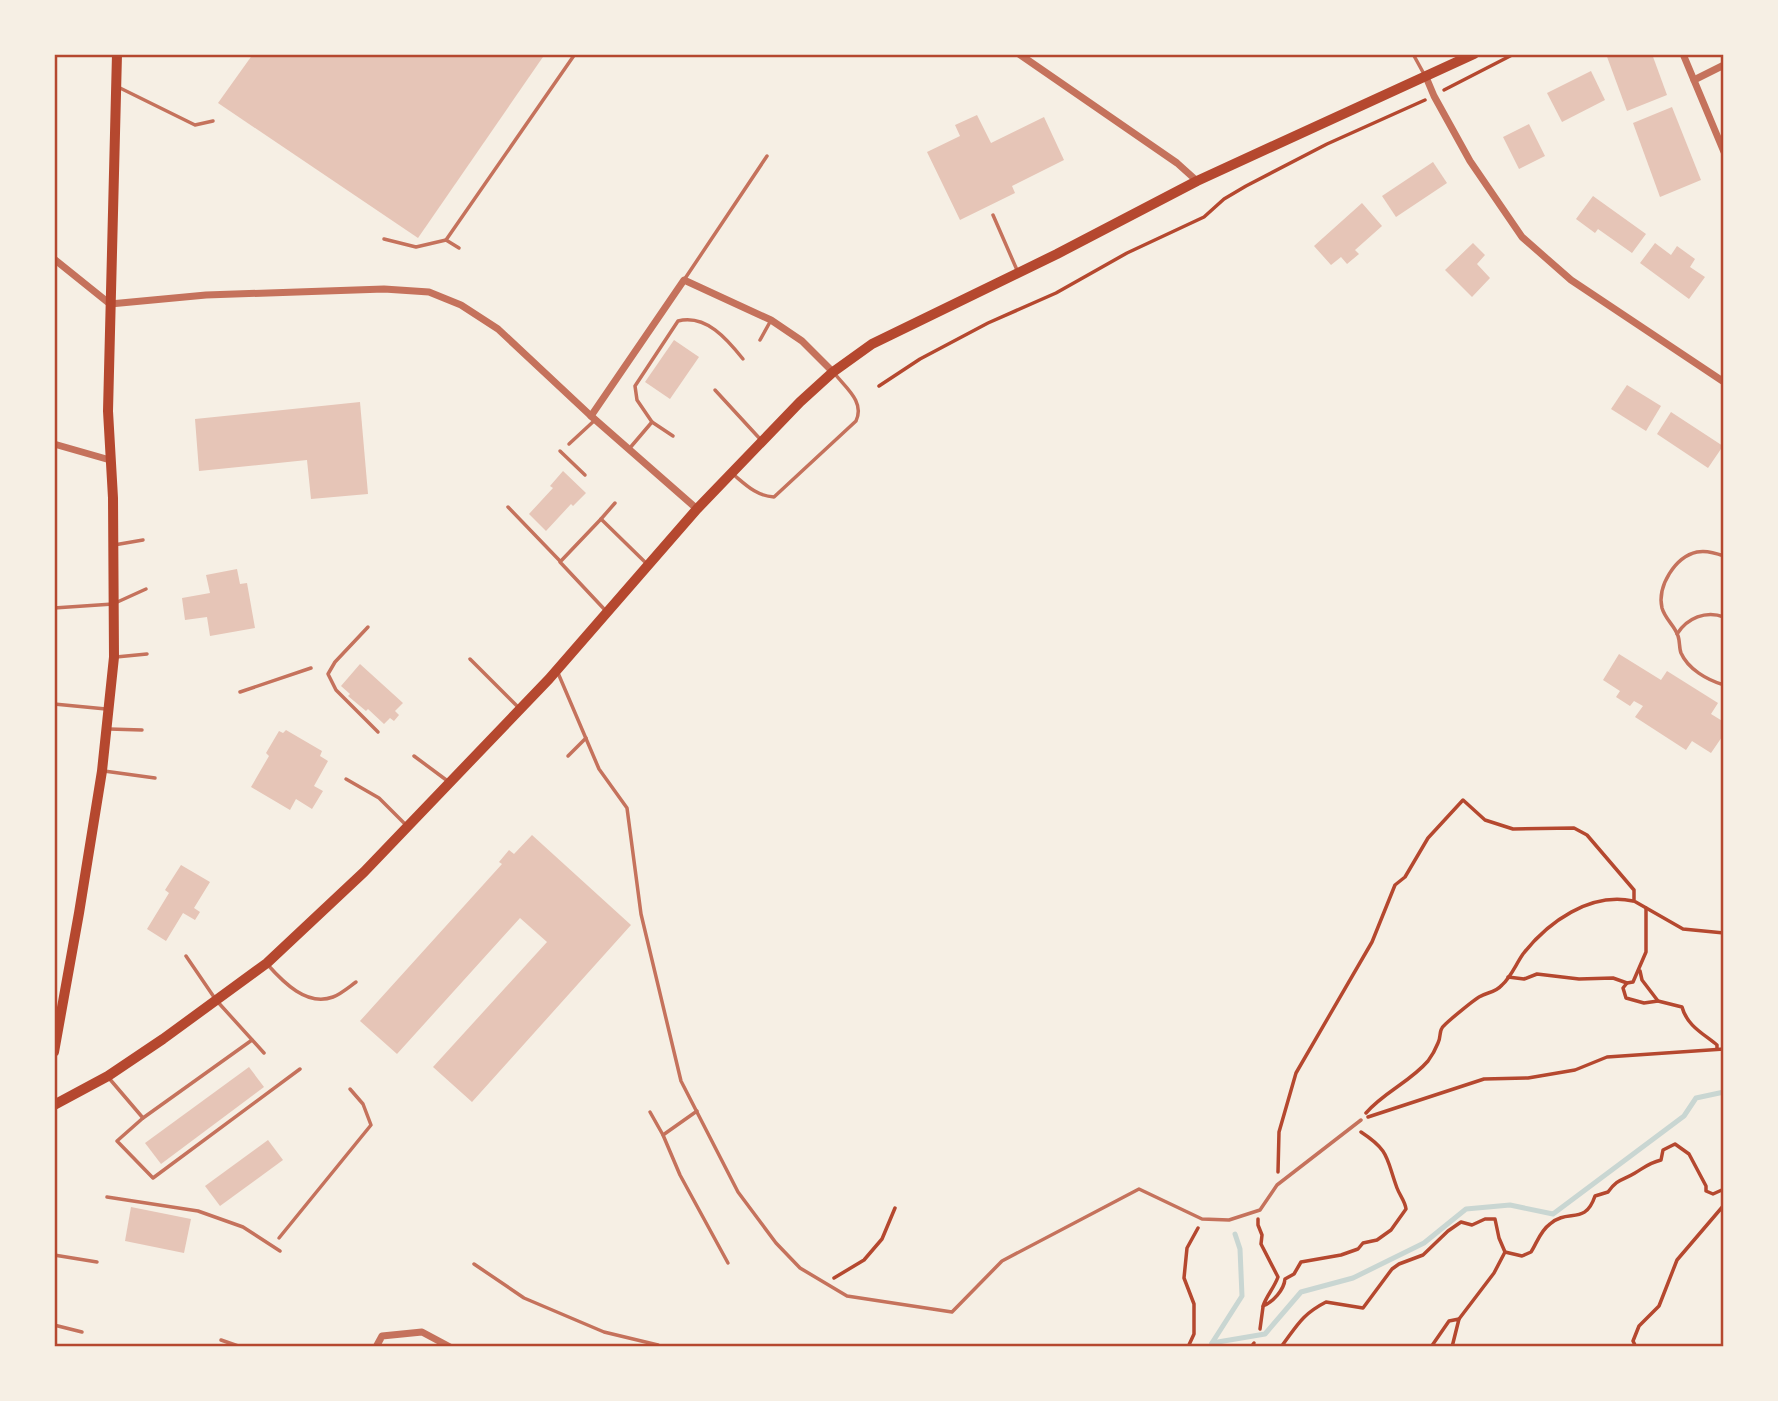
<svg xmlns="http://www.w3.org/2000/svg" width="1778" height="1401" viewBox="0 0 1778 1401" font-family="'Fira Sans Condensed',sans-serif">
<style>
.lines{fill:none;stroke-linecap:round;stroke-linejoin:round}
.stream{stroke:#c9d6d2;stroke-width:5}
.building{fill:#e6c5b7}
.path{stroke:#b5482f;stroke-width:3.5}
.service{stroke:#c5725c;stroke-width:3.5}
.minor{stroke:#c5725c;stroke-width:7}
.secondary{stroke:#b5482f;stroke-width:10}
.neatline{fill:none;stroke:#b5482f;stroke-width:2.5}
</style>
<rect width="100%" height="100%" fill="#f6efe4"/>
<g class="lines">
<g class="stream">
<path d="M1212 1343 1242 1296 1240 1249 1235 1234"/>
<path d="M1211 1347 1212 1343 1265 1334 1301 1292 1353 1278 1424 1243 1466 1209 1510 1205 1553 1214 1684 1116 1696 1098 1724 1092"/>
</g>
</g>
<g class="building">
<path d="M253 54H545L418 238 218 103Z"/>
<path d="M1606 54H1652L1667 95 1627 111Z"/>
<path d="M1591 71 1605 100 1562 122 1547 93Z"/>
<path d="M1672 107 1701 180 1660 197 1633 123Z"/>
<path d="M977 115 991 143 1044 117 1064 160 1012 186 1015 193 960 220 927 152 960 136 955 125Z"/>
<path d="M1529 124 1545 156 1519 169 1503 137Z"/>
<path d="M1433 162 1447 183 1396 217 1382 196Z"/>
<path d="M1593 196 1646 234 1632 253 1598 229 1595 233 1576 219Z"/>
<path d="M1362 203 1382 226 1355 250 1359 254 1347 264 1341 257 1331 265 1314 246Z"/>
<path d="M1473 243 1485 255 1477 264 1490 278 1472 297 1445 270Z"/>
<path d="M1655 243 1671 255 1677 246 1695 259 1690 267 1705 277 1689 299 1640 263Z"/>
<path d="M674 340 699 357 670 399 645 382Z"/>
<path d="M1627 385 1661 406 1646 431 1611 409Z"/>
<path d="M360 402 368 494 311 499 307 460 199 471 195 419Z"/>
<path d="M1671 412 1723 446 1708 468 1657 434Z"/>
<path d="M563 471 586 493 573 506 571 504 546 531 529 514 553 488 550 486Z"/>
<path d="M237 569 240 584 247 583 255 628 210 636 207 617 185 620 182 598 210 593 206 575Z"/>
<path d="M1619 654 1661 680 1667 671 1718 703 1711 714 1724 722V734L1711 753 1692 741 1686 750 1635 717 1643 706 1634 701 1630 706 1616 697 1620 691 1603 680Z"/>
<path d="M360 664 403 703 395 711 399 715 394 721 390 718 384 724 368 709 366 711 348 696 350 694 341 686Z"/>
<path d="M286 730 322 751 320 756 328 761 314 786 323 791 312 809 296 799 290 810 251 787 269 756 266 753 279 731 283 733Z"/>
<path d="M532 835 631 925 472 1102 433 1067 547 942 520 918 397 1054 360 1021 502 864 499 862 509 850 514 854Z"/>
<path d="M181 865 210 882 194 908 200 912 195 920 183 913 166 941 147 929 169 893 165 890Z"/>
<path d="M249 1067 264 1087 161 1164 145 1143Z"/>
<path d="M268 1140 283 1160 220 1206 205 1186Z"/>
<path d="M131 1207 191 1219 184 1253 125 1241Z"/>
</g>
<g class="lines">
<g class="path">
<path d="M1444 90 1514 54"/>
<path d="M879 386 920 359 988 323 1056 293 1127 253 1204 217 1224 199 1246 186 1327 144 1425 100"/>
<path d="M1640 971 1642 980 1658 1001 1682 1007C1687 1026 1704 1034 1717 1045V1048"/>
<path d="M1508 977 1524 979 1537 974 1579 979 1613 978 1627 983 1633 982 1646 952V908"/>
<path d="M1627 983 1623 988 1626 998 1644 1003 1658 1001"/>
<path d="M1366 1113C1384 1092 1410 1082 1428 1061 1431 1057 1436 1048 1438 1043 1441 1038 1439 1032 1442 1028 1444 1024 1474 1000 1479 997 1487 992 1495 993 1502 985 1511 977 1516 964 1523 954 1548 922 1590 892 1633 901"/>
<path d="M1368 1117 1484 1079 1528 1078 1575 1070 1607 1057 1724 1049"/>
<path d="M1278 1172 1279 1132 1296 1073 1372 942 1395 885 1405 877 1428 838 1463 800 1485 820 1513 829 1574 828 1587 835 1634 890V901L1683 929 1724 933"/>
<path d="M1258 1219V1225L1262 1235 1261 1244 1278 1277C1274 1288 1267 1295 1263 1306 1273 1302 1284 1290 1285 1279L1294 1274 1301 1262 1341 1255 1358 1249 1363 1243 1377 1240 1391 1230 1406 1209C1405 1201 1400 1196 1397 1188 1386 1158 1390 1151 1361 1132"/>
<path d="M834 1278 864 1260 882 1239 895 1208"/>
<path d="M1459 1319 1494 1273 1505 1252"/>
<path d="M1260 1329 1263 1307"/>
<path d="M1188 1347 1194 1334V1304L1184 1278 1187 1248 1198 1228"/>
<path d="M1251 1347 1254 1343"/>
<path d="M1281 1347C1297 1326 1301 1315 1326 1302L1363 1308 1392 1269 1399 1264 1423 1255 1448 1231 1461 1222 1472 1225 1485 1219H1495L1499 1238 1505 1252 1522 1256 1531 1252C1537 1243 1540 1231 1550 1224 1568 1208 1585 1226 1595 1196L1608 1192C1618 1178 1622 1181 1635 1173 1645 1167 1649 1163 1661 1160L1663 1150 1675 1144 1689 1154 1706 1186V1191L1713 1194 1724 1189"/>
<path d="M1431 1347 1449 1321 1459 1319 1452 1347"/>
<path d="M1636 1347 1633 1341 1639 1326 1659 1306 1677 1260 1724 1205"/>
</g>
<g class="service">
<path d="M1413 54 1424 74"/>
<path d="M118 87 195 125 213 121"/>
<path d="M993 215 1017 270"/>
<path d="M384 239 416 247 446 240 459 248"/>
<path d="M446 240 575 54"/>
<path d="M684 280 767 156"/>
<path d="M760 340 770 322"/>
<path d="M715 390 761 440"/>
<path d="M652 422 637 400 635 386 678 321C706 314 727 339 743 359"/>
<path d="M569 444 595 420"/>
<path d="M629 449 652 422 673 436"/>
<path d="M560 451 585 475"/>
<path d="M734 475C747 486 757 496 774 497L856 421C865 402 846 388 835 374"/>
<path d="M508 507 560 561"/>
<path d="M601 519 615 503"/>
<path d="M114 545 143 540"/>
<path d="M1724 556C1716 553 1706 550 1697 552 1675 557 1657 586 1662 608 1665 619 1675 626 1678 636 1680 641 1679 648 1681 653 1688 669 1707 680 1724 685"/>
<path d="M54 608 113 604 146 589"/>
<path d="M605 610 560 562 601 519 647 564"/>
<path d="M368 627 335 662 328 674 336 690 378 732"/>
<path d="M1677 634C1687 618 1706 610 1724 617"/>
<path d="M116 657 147 654"/>
<path d="M470 659 518 707"/>
<path d="M558 673 599 769 627 808 641 914 681 1081 738 1192 776 1243 800 1268 847 1296 952 1312 1002 1261 1139 1189 1202 1219 1229 1220 1260 1210 1277 1185 1361 1120"/>
<path d="M240 692 311 668"/>
<path d="M54 704 106 709"/>
<path d="M109 729 142 730"/>
<path d="M414 756 449 782"/>
<path d="M568 756 586 738"/>
<path d="M104 771 155 778"/>
<path d="M346 779 379 798 405 824"/>
<path d="M186 956 216 1000 264 1053"/>
<path d="M267 964C283 982 307 1007 333 997 341 994 349 987 356 982"/>
<path d="M252 1040 143 1118 117 1141 153 1178 300 1069"/>
<path d="M108 1077 143 1118"/>
<path d="M650 1112 663 1135 697 1111"/>
<path d="M663 1135 680 1175 728 1263"/>
<path d="M107 1197 198 1211 243 1227 280 1251"/>
<path d="M279 1238 371 1125 363 1104 350 1089"/>
<path d="M54 1255 97 1262"/>
<path d="M474 1264 524 1298 604 1332 658 1345"/>
<path d="M54 1325 82 1332"/>
<path d="M221 1340 241 1347"/>
</g>
<g class="minor">
<path d="M1019 54 1177 163 1197 181"/>
<path d="M1683 54 1724 152"/>
<path d="M1426 77 1434 96 1470 161 1522 237 1571 280 1724 382"/>
<path d="M1694 80 1724 65"/>
<path d="M54 259 110 304 206 295 384 289 429 292 461 305 498 329 591 416 697 509"/>
<path d="M591 416 684 280 771 320 802 341 833 372"/>
<path d="M54 444 110 460"/>
<path d="M376 1347 382 1336 422 1332 450 1347"/>
</g>
<g class="secondary">
<path d="M54 1052 79 913 102 771 114 657 113 498 108 411 117 54"/>
<path d="M54 1105 108 1076 163 1039 267 963 364 872 549 679 697 509 800 402 833 372 872 344 1057 254 1197 181 1474 54"/>
</g>
</g>
<rect width="1778" height="1401" fill="none" stroke="#f6efe4" stroke-width="112"/>
<rect x="56" y="56" width="1666" height="1289" class="neatline"/>
</svg>
